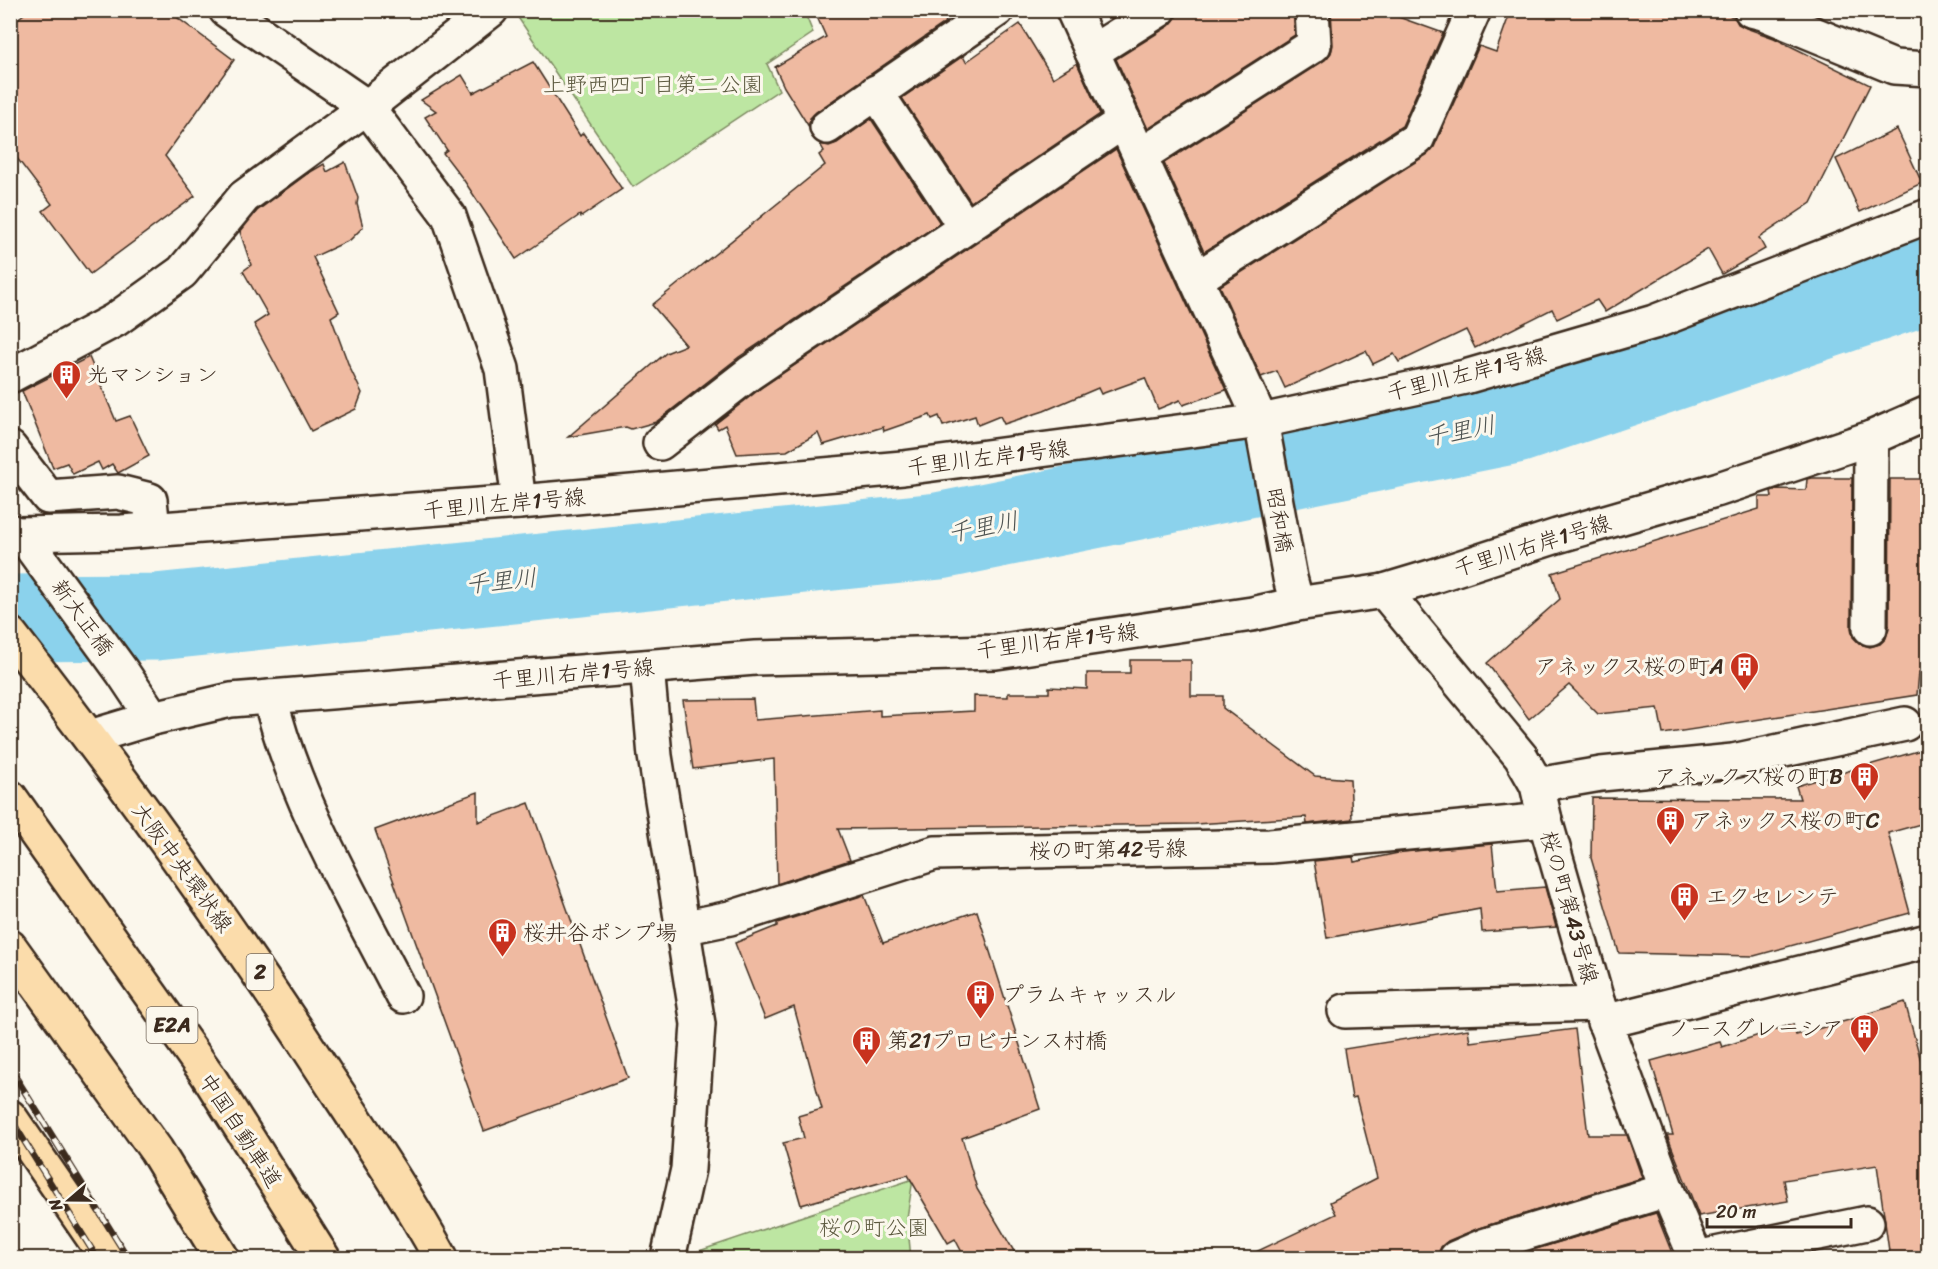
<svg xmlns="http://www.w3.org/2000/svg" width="1938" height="1269" viewBox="0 0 1938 1269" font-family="Sriracha,'Klee One',sans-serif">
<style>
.green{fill:#bde6a2;stroke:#7c8860;stroke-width:1.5}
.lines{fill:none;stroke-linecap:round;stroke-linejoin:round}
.river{stroke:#8bd2ec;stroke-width:87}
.building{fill:#efbaa1;stroke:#3b2a1e;stroke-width:1.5}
.minor-casing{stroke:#3b2a1e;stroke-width:38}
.major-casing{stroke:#3b2a1e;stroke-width:38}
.highway-casing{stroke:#3b2a1e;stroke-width:38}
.minor{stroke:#fbf7ec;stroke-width:33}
.major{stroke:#fbdcab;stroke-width:33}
.highway{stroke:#fbdcab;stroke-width:33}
.rail-casing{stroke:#3b2a1e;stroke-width:7}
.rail{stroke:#fbf7ec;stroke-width:4.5;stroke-dasharray:14;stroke-linecap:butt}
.labels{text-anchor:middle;stroke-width:6;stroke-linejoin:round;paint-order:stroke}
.shield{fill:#fbf7ec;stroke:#75685c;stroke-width:1.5}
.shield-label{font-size:21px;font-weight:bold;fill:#3b2a1e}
.park-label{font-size:22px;fill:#5c593f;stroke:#fbf7ec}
.street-label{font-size:22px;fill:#3b2a1e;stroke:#fbf7ec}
.poi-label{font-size:22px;fill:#3b2a1e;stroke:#fbf7ec;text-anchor:start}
.water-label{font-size:24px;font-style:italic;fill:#4f5452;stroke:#fbf7ec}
</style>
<rect width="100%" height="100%" fill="#fbf7ec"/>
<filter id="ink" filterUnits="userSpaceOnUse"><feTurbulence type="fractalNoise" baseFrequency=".0167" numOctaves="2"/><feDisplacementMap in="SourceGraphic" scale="12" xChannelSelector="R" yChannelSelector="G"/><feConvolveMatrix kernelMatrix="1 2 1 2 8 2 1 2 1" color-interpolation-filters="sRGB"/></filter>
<g filter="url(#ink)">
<g class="green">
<path d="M527 11H804L813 33 767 64 779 90 633 187 517 16Z"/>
<path d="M913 1179 907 1218 911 1258H684V1256Z"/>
</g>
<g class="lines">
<path class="river" d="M10 618 156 617 939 536 1515 420 1928 280"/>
</g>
<g class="building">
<path d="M29 10H167L234 60 165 156 195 196 90 274 43 211 52 204 10 149V25Z"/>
<path d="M814 10H940L946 22 816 112 810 118 809 127 784 87 775 67 826 37Z"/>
<path d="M1178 10H1293L1295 35 1148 129 1116 59 1169 26 1175 19Z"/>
<path d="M1331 10H1379L1443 33 1402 126 1204 252 1164 163 1325 60 1331 53 1333 45Z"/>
<path d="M1511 10H1719L1735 18 1738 24 1746 28 1774 38 1870 85 1811 203 1759 238 1765 249 1722 274 1708 249 1605 312 1597 300 1557 319 1552 309 1475 348 1466 330 1399 362 1394 354 1373 364 1366 351 1285 388 1277 371 1261 377 1220 286 1428 154 1434 147 1479 46 1496 52Z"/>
<path d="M1020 24 1053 78 1077 63 1100 114 971 202 902 98 963 56 966 62Z"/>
<path d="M533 62 580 136 583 133 622 189 581 217 580 215 516 259 463 179 443 153 447 150 425 117 436 111 421 100 462 75 473 93Z"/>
<path d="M871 119 940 223 739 357 656 422 631 429 626 427 568 437 666 353 686 345 652 305 825 165 819 155 824 151 820 144 829 146 837 143Z"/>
<path d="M1897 129 1922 183 1860 212 1836 159Z"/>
<path d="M1116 149 1226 390 1183 405 1180 400 1158 409 1145 378 1101 394 1098 388 1044 411 1004 424 1000 416 978 425 975 416 943 426 939 416 932 419 930 415 884 431 883 427 823 445 818 433 787 451 737 454 725 425 718 429 715 424 761 388Z"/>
<path d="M345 162 358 198 357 204 363 227 350 240 313 257 339 312 331 317 349 366 362 393 356 409 311 431 254 324 268 315 243 271 251 265 240 232 257 211 307 174 324 164 327 172Z"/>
<path d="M89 357 116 421 130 416 149 456 118 473 112 464 102 470 98 462 73 474 67 463 53 468 22 391Z"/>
<path d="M1811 478H1852L1851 628 1853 637 1860 644 1870 647 1880 644 1886 638 1889 628 1890 479H1928V649L1926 671 1919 672 1917 695 1663 734 1658 708 1598 714 1569 685 1529 719 1487 663 1560 599 1552 573 1759 509V497H1772L1771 491 1777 489 1806 490 1807 479Z"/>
<path d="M1130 660H1191V696H1223V708L1315 776 1350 779 1352 819 1307 824 1306 817 1195 824 838 829 850 860 777 884 774 759 693 769 683 700 753 699 755 720 880 710V716L974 711V696L1008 697V693H1049V687L1087 689V673H1130Z"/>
<path d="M1928 748V822L1888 833 1910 913 1754 956 1619 953 1591 858 1592 798 1800 799 1796 786Z"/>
<path d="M478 792V822L529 803 628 1078 484 1131 375 830Z"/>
<path d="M1492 844 1497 891 1545 887 1556 927 1482 932 1480 909 1327 938 1314 861 1353 857 1354 862 1403 852Z"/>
<path d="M864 895 883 943 977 911 1040 1109 962 1138 977 1189 1018 1258H965L955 1239 948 1243 908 1175 801 1205 783 1143 804 1138 798 1116 822 1109 794 1007 765 1019 735 943 777 926V923Z"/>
<path d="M1905 1002 1928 1087V1258H1890L1877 1165 1784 1180 1788 1201 1699 1216 1667 1135H1673L1651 1061 1720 1042 1722 1047 1793 1024 1796 1035 1867 1015V1014Z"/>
<path d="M1468 1029 1470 1042 1575 1029 1588 1135H1627L1642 1178 1479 1228 1448 1241 1441 1247 1438 1258H1243L1336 1214 1330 1202 1377 1178 1356 1097 1352 1098 1344 1049Z"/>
<path d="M1656 1213 1674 1258H1506Z"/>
</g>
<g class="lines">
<defs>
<g id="minor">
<path d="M491 10 367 107 449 216 502 369 519 502"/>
<path d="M1073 10 1261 421 1290 578 1297 604"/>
<path d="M1751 10 1763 13 1894 67 1928 69"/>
<path d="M1092 52 1159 10"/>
<path d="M876 92 965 227"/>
<path d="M827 127 997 10"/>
<path d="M1140 156 1314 45 1312 10"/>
<path d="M1196 279 1417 139 1474 10"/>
<path d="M10 376 115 320 182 272 244 197 367 107 226 10"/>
<path d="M660 443 750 373 1124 121"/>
<path d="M10 448 48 497 118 492 150 500 153 529"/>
<path d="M10 531 26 540 123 673 153 718"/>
<path d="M17 534 122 532 519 502 903 468 1261 421 1465 377 1654 322 1928 216"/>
<path d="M1384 591 1521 757 1537 785 1545 820 1598 1004 1667 1190 1696 1258"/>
<path d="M1870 628 1871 438"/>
<path d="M647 667 655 756 698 1024 688 1169 668 1258"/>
<path d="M270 697C295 801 355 902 403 996"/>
<path d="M90 737 153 718 231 700 755 658 996 652 1252 614 1297 604 1384 591 1434 576 1557 536 1719 489 1871 438 1928 413"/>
<path d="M1537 785 1601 774 1733 761 1905 724"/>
<path d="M682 928 730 918 935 853 1270 846 1545 820"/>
<path d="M1345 1011 1598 1004"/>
<path d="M1604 1022 1928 941"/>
<path d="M1456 1258 1486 1245 1667 1190"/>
<path d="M1696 1258 1867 1223"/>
</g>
<g id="major">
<path d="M10 634C122 778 229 925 328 1078 367 1137 407 1196 441 1258"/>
<path d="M10 1117 107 1258"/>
</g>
<g id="highway">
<path d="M10 797 207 1074 323 1258"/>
<path d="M10 947 156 1150 222 1258"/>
</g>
</defs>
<use href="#minor" class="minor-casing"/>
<use href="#major" class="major-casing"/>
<use href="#highway" class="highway-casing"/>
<use href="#minor" class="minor"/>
<use href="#major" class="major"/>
<use href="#highway" class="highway"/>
<defs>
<g id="rail">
<path d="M10 1068 128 1258"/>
<path d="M10 1118 97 1258"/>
</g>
</defs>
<use href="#rail" class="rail-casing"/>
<use href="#rail" class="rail"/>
</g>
</g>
<defs>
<symbol id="building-pin" viewBox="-11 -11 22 30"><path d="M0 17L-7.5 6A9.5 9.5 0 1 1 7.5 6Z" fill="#c8321e" stroke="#fbf7ec"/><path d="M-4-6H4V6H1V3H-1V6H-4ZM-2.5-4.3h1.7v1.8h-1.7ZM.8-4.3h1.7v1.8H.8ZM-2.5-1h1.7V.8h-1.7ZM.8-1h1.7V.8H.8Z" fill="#fff"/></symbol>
</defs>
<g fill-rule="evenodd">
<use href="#building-pin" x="50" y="358" width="33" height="45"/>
<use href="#building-pin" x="1728" y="650" width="33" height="45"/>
<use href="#building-pin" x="1848" y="760" width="33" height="45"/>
<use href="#building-pin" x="1654" y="804" width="33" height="45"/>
<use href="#building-pin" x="1668" y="880" width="33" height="45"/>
<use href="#building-pin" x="486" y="916" width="33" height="45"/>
<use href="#building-pin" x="964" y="978" width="33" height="45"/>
<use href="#building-pin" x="1848" y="1012" width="33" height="45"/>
<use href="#building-pin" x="850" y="1024" width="33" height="45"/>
</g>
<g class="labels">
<g class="shield">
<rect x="246.5" y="954" width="27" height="36" rx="4.5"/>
<rect x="146.5" y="1007" width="51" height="36" rx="4.5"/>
</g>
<g class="shield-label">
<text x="260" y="979">2</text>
<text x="172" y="1032">E2A</text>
</g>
<g class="park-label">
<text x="653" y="92">上野西四丁目第二公園</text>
<text x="874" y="1235">桜の町公園</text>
</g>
<g class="street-label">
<text transform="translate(1466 373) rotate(-14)" y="8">千里川左岸1号線</text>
<text transform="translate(988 457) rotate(-7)" y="8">千里川左岸1号線</text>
<text transform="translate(504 503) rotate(-5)" y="8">千里川左岸1号線</text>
<text transform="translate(1280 520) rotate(80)" y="8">昭和橋</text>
<text transform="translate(1532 545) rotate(-17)" y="8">千里川右岸1号線</text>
<text transform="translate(83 617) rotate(54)" y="8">新大正橋</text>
<text transform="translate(1057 640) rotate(-7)" y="8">千里川右岸1号線</text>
<text transform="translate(573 673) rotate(-5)" y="8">千里川右岸1号線</text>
<text transform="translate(1108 849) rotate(-1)" y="8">桜の町第42号線</text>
<text transform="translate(183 867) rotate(54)" y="8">大阪中央環状線</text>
<text transform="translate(1570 907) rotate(74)" y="8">桜の町第43号線</text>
<text transform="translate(241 1130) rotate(57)" y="8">中国自動車道</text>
</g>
<g class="poi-label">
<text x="87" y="382">光マンション</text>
<text x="1724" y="674" text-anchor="end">アネックス桜の町A</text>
<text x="1843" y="784" text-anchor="end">アネックス桜の町B</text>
<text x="1691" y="828">アネックス桜の町C</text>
<text x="1706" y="904">エクセレンテ</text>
<text x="523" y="940">桜井谷ポンプ場</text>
<text x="1002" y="1002">プラムキャッスル</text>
<text x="1844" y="1036" text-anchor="end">ノースグレーシア</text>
<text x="887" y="1048">第21プロビナンス村橋</text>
</g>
<g class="water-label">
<text transform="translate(1460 431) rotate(-11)" y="8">千里川</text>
<text transform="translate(983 527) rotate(-11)" y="8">千里川</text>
<text transform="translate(501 581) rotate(-6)" y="8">千里川</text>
</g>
</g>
<rect width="1938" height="1269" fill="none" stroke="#fbf7ec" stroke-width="36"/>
<rect x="18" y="18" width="1902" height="1233" fill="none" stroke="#3b2a1e" stroke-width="2" filter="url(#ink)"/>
<g transform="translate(69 1200) rotate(250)" stroke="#fbf7ec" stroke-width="4.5" paint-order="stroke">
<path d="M0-4.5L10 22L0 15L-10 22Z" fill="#3b2a1e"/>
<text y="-9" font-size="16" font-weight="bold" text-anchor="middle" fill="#3b2a1e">N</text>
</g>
<path d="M1707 1218v9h144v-9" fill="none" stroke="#3b2a1e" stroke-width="3"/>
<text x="1716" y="1218" font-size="18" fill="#3b2a1e" stroke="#fbf7ec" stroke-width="4.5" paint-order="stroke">20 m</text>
</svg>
